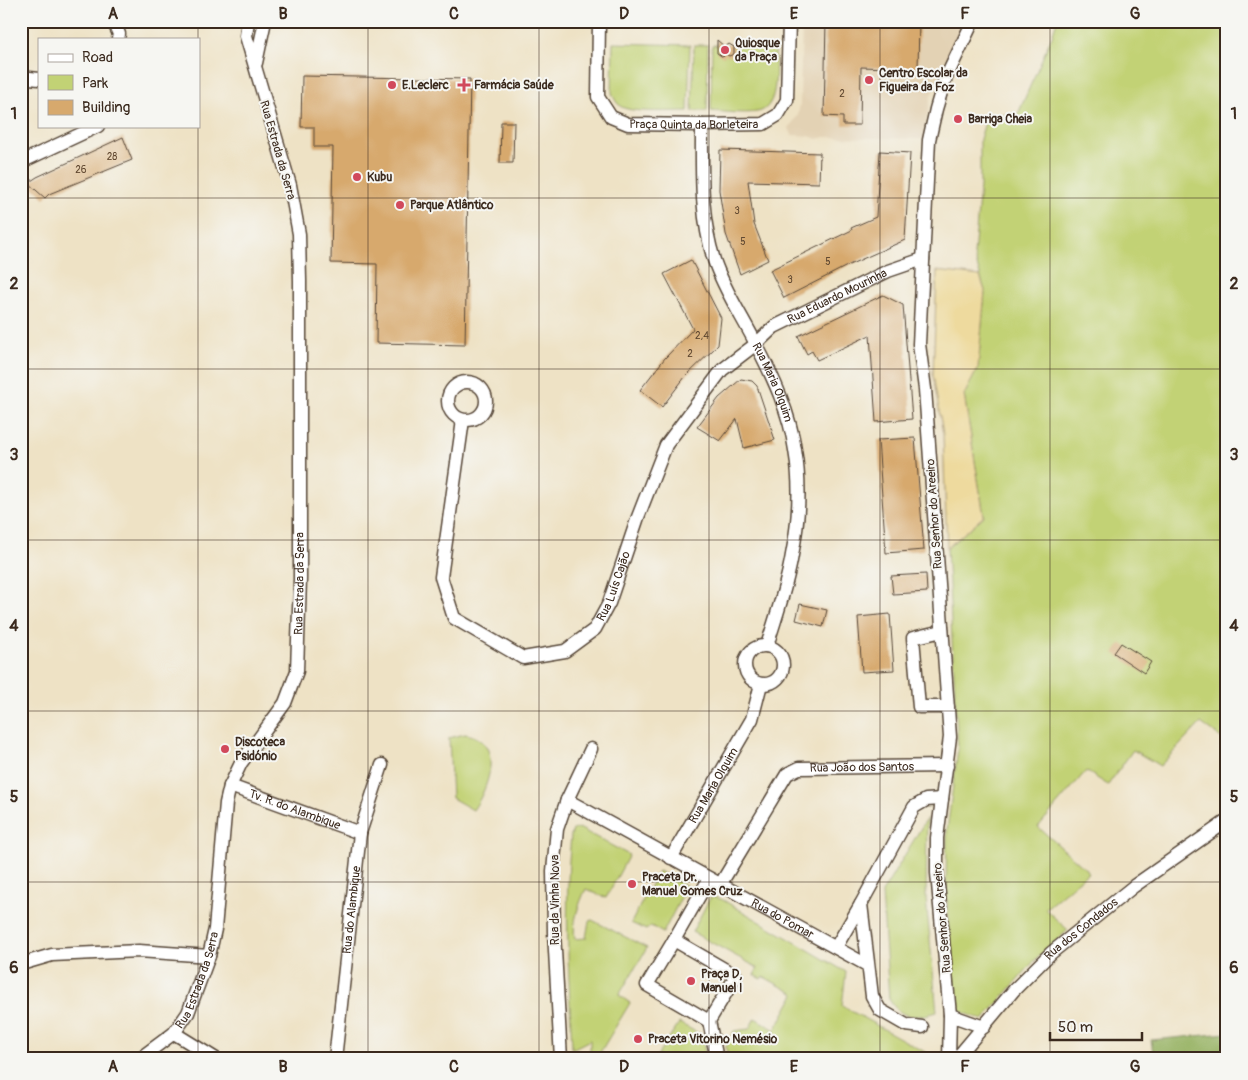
<svg xmlns="http://www.w3.org/2000/svg" width="1248" height="1080" viewBox="0 0 1248 1080" font-family="Pangolin,sans-serif">
<style>
.built{fill:#e3d2b4}
.green{fill:#c2d275;stroke:#7e7e4a}
.forest{fill:#99b466;stroke:#6a6f42}
.sand{fill:#eeda9e;stroke:#94825e}
.building{fill:#d7a96d}
.lines{fill:none;stroke-linecap:round;stroke-linejoin:round}
.minor-casing{stroke:#564637;stroke-width:15}
.minor{stroke:#fff;stroke-width:12}
.grid{fill:none;stroke:#3b2a1e;stroke-width:1;stroke-opacity:0.55}
.poi-dot{fill:#d1495b;stroke:#f6f6f2;stroke-width:2}
.labels{text-anchor:middle;stroke-width:4;stroke-linejoin:round;paint-order:stroke}
.number-label{font-size:10px;fill:#624a32}
.poi-label{font-size:12px;font-weight:bold;fill:#3b2a1e;stroke:#f6f6f2;text-anchor:start}
.street-label{font-size:12px;fill:#3b2a1e;stroke:#f6f6f2}
.neatline{fill:none;stroke:#3b2a1e;stroke-width:2}
.grid-label{font-size:16px;text-anchor:middle;font-weight:bold;fill:#3b2a1e}
</style>
<rect width="100%" height="100%" fill="#f6f6f2"/>
<filter id="ink" filterUnits="userSpaceOnUse"><feTurbulence type="fractalNoise" baseFrequency=".02" numOctaves="2"/><feDisplacementMap in="SourceGraphic" scale="10" xChannelSelector="R" yChannelSelector="G"/><feConvolveMatrix kernelMatrix="1 2 1 2 8 2 1 2 1" color-interpolation-filters="sRGB"/></filter>
<filter id="wash" filterUnits="userSpaceOnUse"><feTurbulence type="fractalNoise" baseFrequency=".0096" numOctaves="4" result="noise"/><feDisplacementMap in="SourceGraphic" scale="20" xChannelSelector="R" yChannelSelector="G"/><feGaussianBlur stdDeviation="1.12" result="paint"/><feColorMatrix in="noise" values="0 0 0 0 0 0 0 0 0 0 0 0 0 0 0 0 0 1.4 0 .05"/><feComposite in="paint" operator="in"/></filter>
<g filter="url(#wash)">
<rect width="100%" height="100%" fill="#eee2c5"/>
<path class="built" d="M802 21H965L931 95 924 139 825 137 817 139 809 136 792 135 789 128 798 115 800 104Z"/>
<g class="green">
<path d="M1057 21H1227V742L1201 723 1160 766 1133 750 1108 785 1086 771 1038 827 1089 872 1045 909 1068 930 1035 960 983 1020 954 1009 946 884 947 830 958 749 947 548 984 516 964 395 978 368 985 291 974 255 980 186V139L987 116 1018 114 1052 36Z"/>
<path d="M613 43 690 45 688 111C672 111 638 113 624 108 618 106 614 99 612 93Z"/>
<path d="M694 45H708L707 111H692Z"/>
<path d="M712 45 775 47C775 64 781 109 757 112 742 114 726 112 711 111Z"/>
<path d="M465 734C505 740 489 788 473 810L452 798 449 738Z"/>
<path d="M927 818 926 899 937 1012C916 1018 901 1020 889 999L882 893Z"/>
<path d="M579 828 629 855 606 898 586 889C579 903 572 923 575 939L586 938 589 921 592 920 647 948 619 995 630 1003 598 1056 603 1059H590V1040L572 1049C569 977 564 906 571 835L573 830Z"/>
<path d="M658 871 687 886 663 933 651 926 646 930 631 923Z"/>
<path d="M715 897 723 900 846 972 842 1006 934 1057 932 1059H728L726 1047 734 1031 749 1029 755 1018 775 1030 795 994 764 977 762 979 754 975 758 968 692 932 710 898Z"/>
<path d="M679 1023 702 1035 706 1059H655Z"/>
</g>
<path class="forest" d="M1227 1033V1059H1154L1151 1040Z"/>
<path class="sand" d="M937 271 980 276 985 291 978 368 964 395 984 516 947 548 943 434 933 375Z"/>
<g id="blocks">
<g class="building">
<path d="M826 21 900 23V21H919L918 69 861 67 860 125H843V117L824 116Z"/>
<path d="M717 40 725 47 729 44 734 47V54L729 56 726 54 723 57 717 53Z"/>
<path d="M302 76 470 79 465 345 376 343 377 264 331 263 333 147H314V127H301Z"/>
<path d="M501 122H514L513 163H500Z"/>
<path d="M123 137 132 160 49 194 45 198 28 183 37 177Z"/>
<path d="M720 150 820 153 819 183 748 181 754 224 768 260 740 274 726 234 719 190Z"/>
<path d="M880 151 910 153 905 240 851 264 784 298 770 270 852 230 851 228 876 217Z"/>
<path d="M691 260 721 318 718 345 685 377 662 407 640 390 665 358 693 329 664 274Z"/>
<path d="M883 295 903 305 912 419 876 422 870 335 817 360 812 351 807 354 798 336Z"/>
<path d="M741 379 752 381 757 386 775 440 744 448 737 419 720 441 697 427 719 398Z"/>
<path d="M915 438 924 550 886 553 878 440Z"/>
<path d="M926 574 927 592 893 594 891 576Z"/>
<path d="M800 604 827 610 823 627 796 620Z"/>
<path d="M890 614 894 670 862 672 858 617Z"/>
<path d="M1121 643 1151 662 1144 673 1114 653Z"/>
</g>
</g>
</g>
<g filter="url(#ink)">
<use href="#blocks" fill-opacity="0" stroke="#564637" stroke-width="1"/>
<g class="lines">
<defs>
<g id="minor">
<path d="M113 21 119 34 118 39"/>
<path id="s1" d="M599 21 598 97 611 117 628 124 702 125 763 124 778 115 787 100 789 21"/>
<path d="M256 63 265 21"/>
<path d="M21 77 39 79"/>
<path id="s2" d="M702 125C702 170 700 216 714 260 724 290 742 316 756 344 773 377 790 413 795 450 801 485 799 520 792 555 787 586 776 616 767 646"/>
<path d="M21 162 98 126"/>
<circle cx="467" cy="401" r="19"/>
<path id="s3" d="M463 420 441 577 454 618 523 658 565 651 595 629 609 603 638 517 666 445 722 370 756 344 774 327 888 271 923 259"/>
<path d="M942 631 913 638 919 707H948"/>
<circle cx="764" cy="665" r="19"/>
<path id="s4" d="M230 786 360 833"/>
<path id="s5" d="M567 800 867 965"/>
<path id="s6" d="M671 858 752 719 761 684"/>
<path id="s7" d="M720 885 787 774 799 768 947 766"/>
<path d="M674 940 736 976 709 1021 647 985Z"/>
<path d="M674 940 709 879"/>
<path d="M836 947 861 904"/>
<path d="M21 964 52 955 139 951 209 956"/>
<path d="M950 1015 937 873V838L950 737 925 389 919 344 929 140 936 109 944 82 973 21"/>
<path d="M709 1021 717 1059"/>
<path d="M922 1027 906 1025 880 1010 872 996 861 904 914 807 926 800 942 799"/>
<path d="M174 1033 216 1059"/>
<path id="s8" d="M139 1059 174 1033 188 1013 209 956 215 929 226 803 230 786 241 763 285 703 297 671 300 579V281L299 234 290 185 246 36 248 21"/>
<path id="s9" d="M335 1059 360 833 382 765"/>
<path d="M561 1059 554 932 553 871 557 829 567 800 591 749"/>
<path d="M949 1059 950 1015 984 1027"/>
<path id="s10" d="M956 1059 1014 990 1051 953 1134 886 1227 821"/>
</g>
</defs>
<use href="#minor" class="minor-casing"/>
<use href="#minor" class="minor"/>
</g>
</g>
<path class="grid" d="M198 21V39M368 21V1059M539 21V1059M709 21V1059M880 21V1059M1050 21V1059M198 126V1059M21 198H1227M21 369H1227M21 540H1227M21 711H1227M21 882H1227"/>
<g class="poi-dot">
<circle cx="725" cy="50" r="5"/>
<circle cx="869" cy="80" r="5"/>
<circle cx="392" cy="85" r="5"/>
<path d="M461.5 77.5h5v5h5v5h-5v5h-5v-5h-5v-5h5z"/>
<circle cx="958" cy="119" r="5"/>
<circle cx="357" cy="177" r="5"/>
<circle cx="400" cy="205" r="5"/>
<circle cx="225" cy="749" r="5"/>
<circle cx="632" cy="884" r="5"/>
<circle cx="691" cy="981" r="5"/>
<circle cx="638" cy="1039" r="5"/>
</g>
<g class="labels">
<g class="number-label">
<text x="842" y="97">2</text>
<text x="112" y="160">28</text>
<text x="81" y="173">26</text>
<text x="737" y="214">3</text>
<text x="743" y="245">5</text>
<text x="828" y="265">5</text>
<text x="790" y="283">3</text>
<text x="702" y="339">2,4</text>
<text x="690" y="357">2</text>
</g>
<g class="poi-label">
<text x="735" y="47">Quiosque<tspan x="735" dy="14">da Praça</tspan></text>
<text x="879" y="77">Centro Escolar da<tspan x="879" dy="14">Figueira da Foz</tspan></text>
<text x="402" y="89">E.Leclerc</text>
<text x="474" y="89">Farmácia Saúde</text>
<text x="968" y="123">Barriga Cheia</text>
<text x="367" y="181">Kubu</text>
<text x="410" y="209">Parque Atlântico</text>
<text x="235" y="746">Discoteca<tspan x="235" dy="14">Psidónio</tspan></text>
<text x="642" y="881">Praceta Dr.<tspan x="642" dy="14">Manuel Gomes Cruz</tspan></text>
<text x="701" y="978">Praça D,<tspan x="701" dy="14">Manuel I</tspan></text>
<text x="648" y="1043">Praceta Vitorino Nemésio</text>
</g>
<g class="street-label">
<text dy="4" stroke="none"><textPath href="#s1" startOffset="184">Praça Quinta da Borleteira</textPath></text>
<text transform="translate(278 150) rotate(74)" y="4">Rua Estrada da Serra</text>
<text dy="4" stroke="none"><textPath href="#s3" startOffset="790">Rua Eduardo Mourinha</textPath></text>
<text dy="4" stroke="none"><textPath href="#s2" startOffset="272">Rua Maria Olguim</textPath></text>
<text transform="translate(934 514) rotate(-94)" y="4">Rua Senhor do Areeiro</text>
<text dy="4" stroke="none"><textPath href="#s8" startOffset="522">Rua Estrada da Serra</textPath></text>
<text dy="4" stroke="none"><textPath href="#s3" startOffset="408">Rua Luís Cajão</textPath></text>
<text dy="4" stroke="none"><textPath href="#s7" startOffset="206">Rua João dos Santos</textPath></text>
<text dy="4" stroke="none"><textPath href="#s6" startOffset="84">Rua Maria Olguim</textPath></text>
<text dy="4" stroke="none"><textPath href="#s4" startOffset="69">Tv. R. do Alambique</textPath></text>
<text transform="translate(555 900) rotate(-90)" y="4">Rua da Vinha Nova</text>
<text dy="4" stroke="none"><textPath href="#s9" startOffset="150">Rua do Alambique</textPath></text>
<text transform="translate(942 918) rotate(-95)" y="4">Rua Senhor do Areeiro</text>
<text dy="4" stroke="none"><textPath href="#s5" startOffset="246">Rua do Pomar</textPath></text>
<text dy="4" stroke="none"><textPath href="#s10" startOffset="181">Rua dos Condados</textPath></text>
<text dy="4" stroke="none"><textPath href="#s8" startOffset="102">Rua Estrada da Serra</textPath></text>
</g>
</g>
<rect width="1248" height="1080" fill="none" stroke="#f6f6f2" stroke-width="55"/>
<rect x="38" y="38" width="162" height="90" fill="#f6f6f2" stroke="#aba49d"/>
<rect x="48" y="54" width="25" height="8" fill="#ffffff" stroke="#aba49d"/>
<text x="82" y="62" font-size="15" fill="#3b2a1e">Road</text>
<rect x="48" y="75" width="25" height="15" fill="#c2d275" stroke="#aba49d"/>
<text x="82" y="88" font-size="15" fill="#3b2a1e">Park</text>
<rect x="48" y="100" width="25" height="15" fill="#d7a96d" stroke="#aba49d"/>
<text x="82" y="112" font-size="15" fill="#3b2a1e">Building</text>
<path d="M1050 1032v8h92v-8" fill="none" stroke="#3b2a1e" stroke-width="2.5"/>
<text x="1058" y="1032" font-size="15" fill="#3b2a1e" stroke="#f6f6f2" stroke-width="4" paint-order="stroke">50 m</text>
<rect x="28" y="28" width="1192" height="1024" class="neatline"/>
<g class="grid-label">
<text x="113" y="19">A</text>
<text x="283" y="19">B</text>
<text x="454" y="19">C</text>
<text x="624" y="19">D</text>
<text x="794" y="19">E</text>
<text x="965" y="19">F</text>
<text x="1135" y="19">G</text>
<text x="14" y="119">1</text>
<text x="1234" y="119">1</text>
<text x="14" y="289">2</text>
<text x="1234" y="289">2</text>
<text x="14" y="460">3</text>
<text x="1234" y="460">3</text>
<text x="14" y="631">4</text>
<text x="1234" y="631">4</text>
<text x="14" y="802">5</text>
<text x="1234" y="802">5</text>
<text x="14" y="973">6</text>
<text x="1234" y="973">6</text>
<text x="113" y="1072">A</text>
<text x="283" y="1072">B</text>
<text x="454" y="1072">C</text>
<text x="624" y="1072">D</text>
<text x="794" y="1072">E</text>
<text x="965" y="1072">F</text>
<text x="1135" y="1072">G</text>
</g>
</svg>
